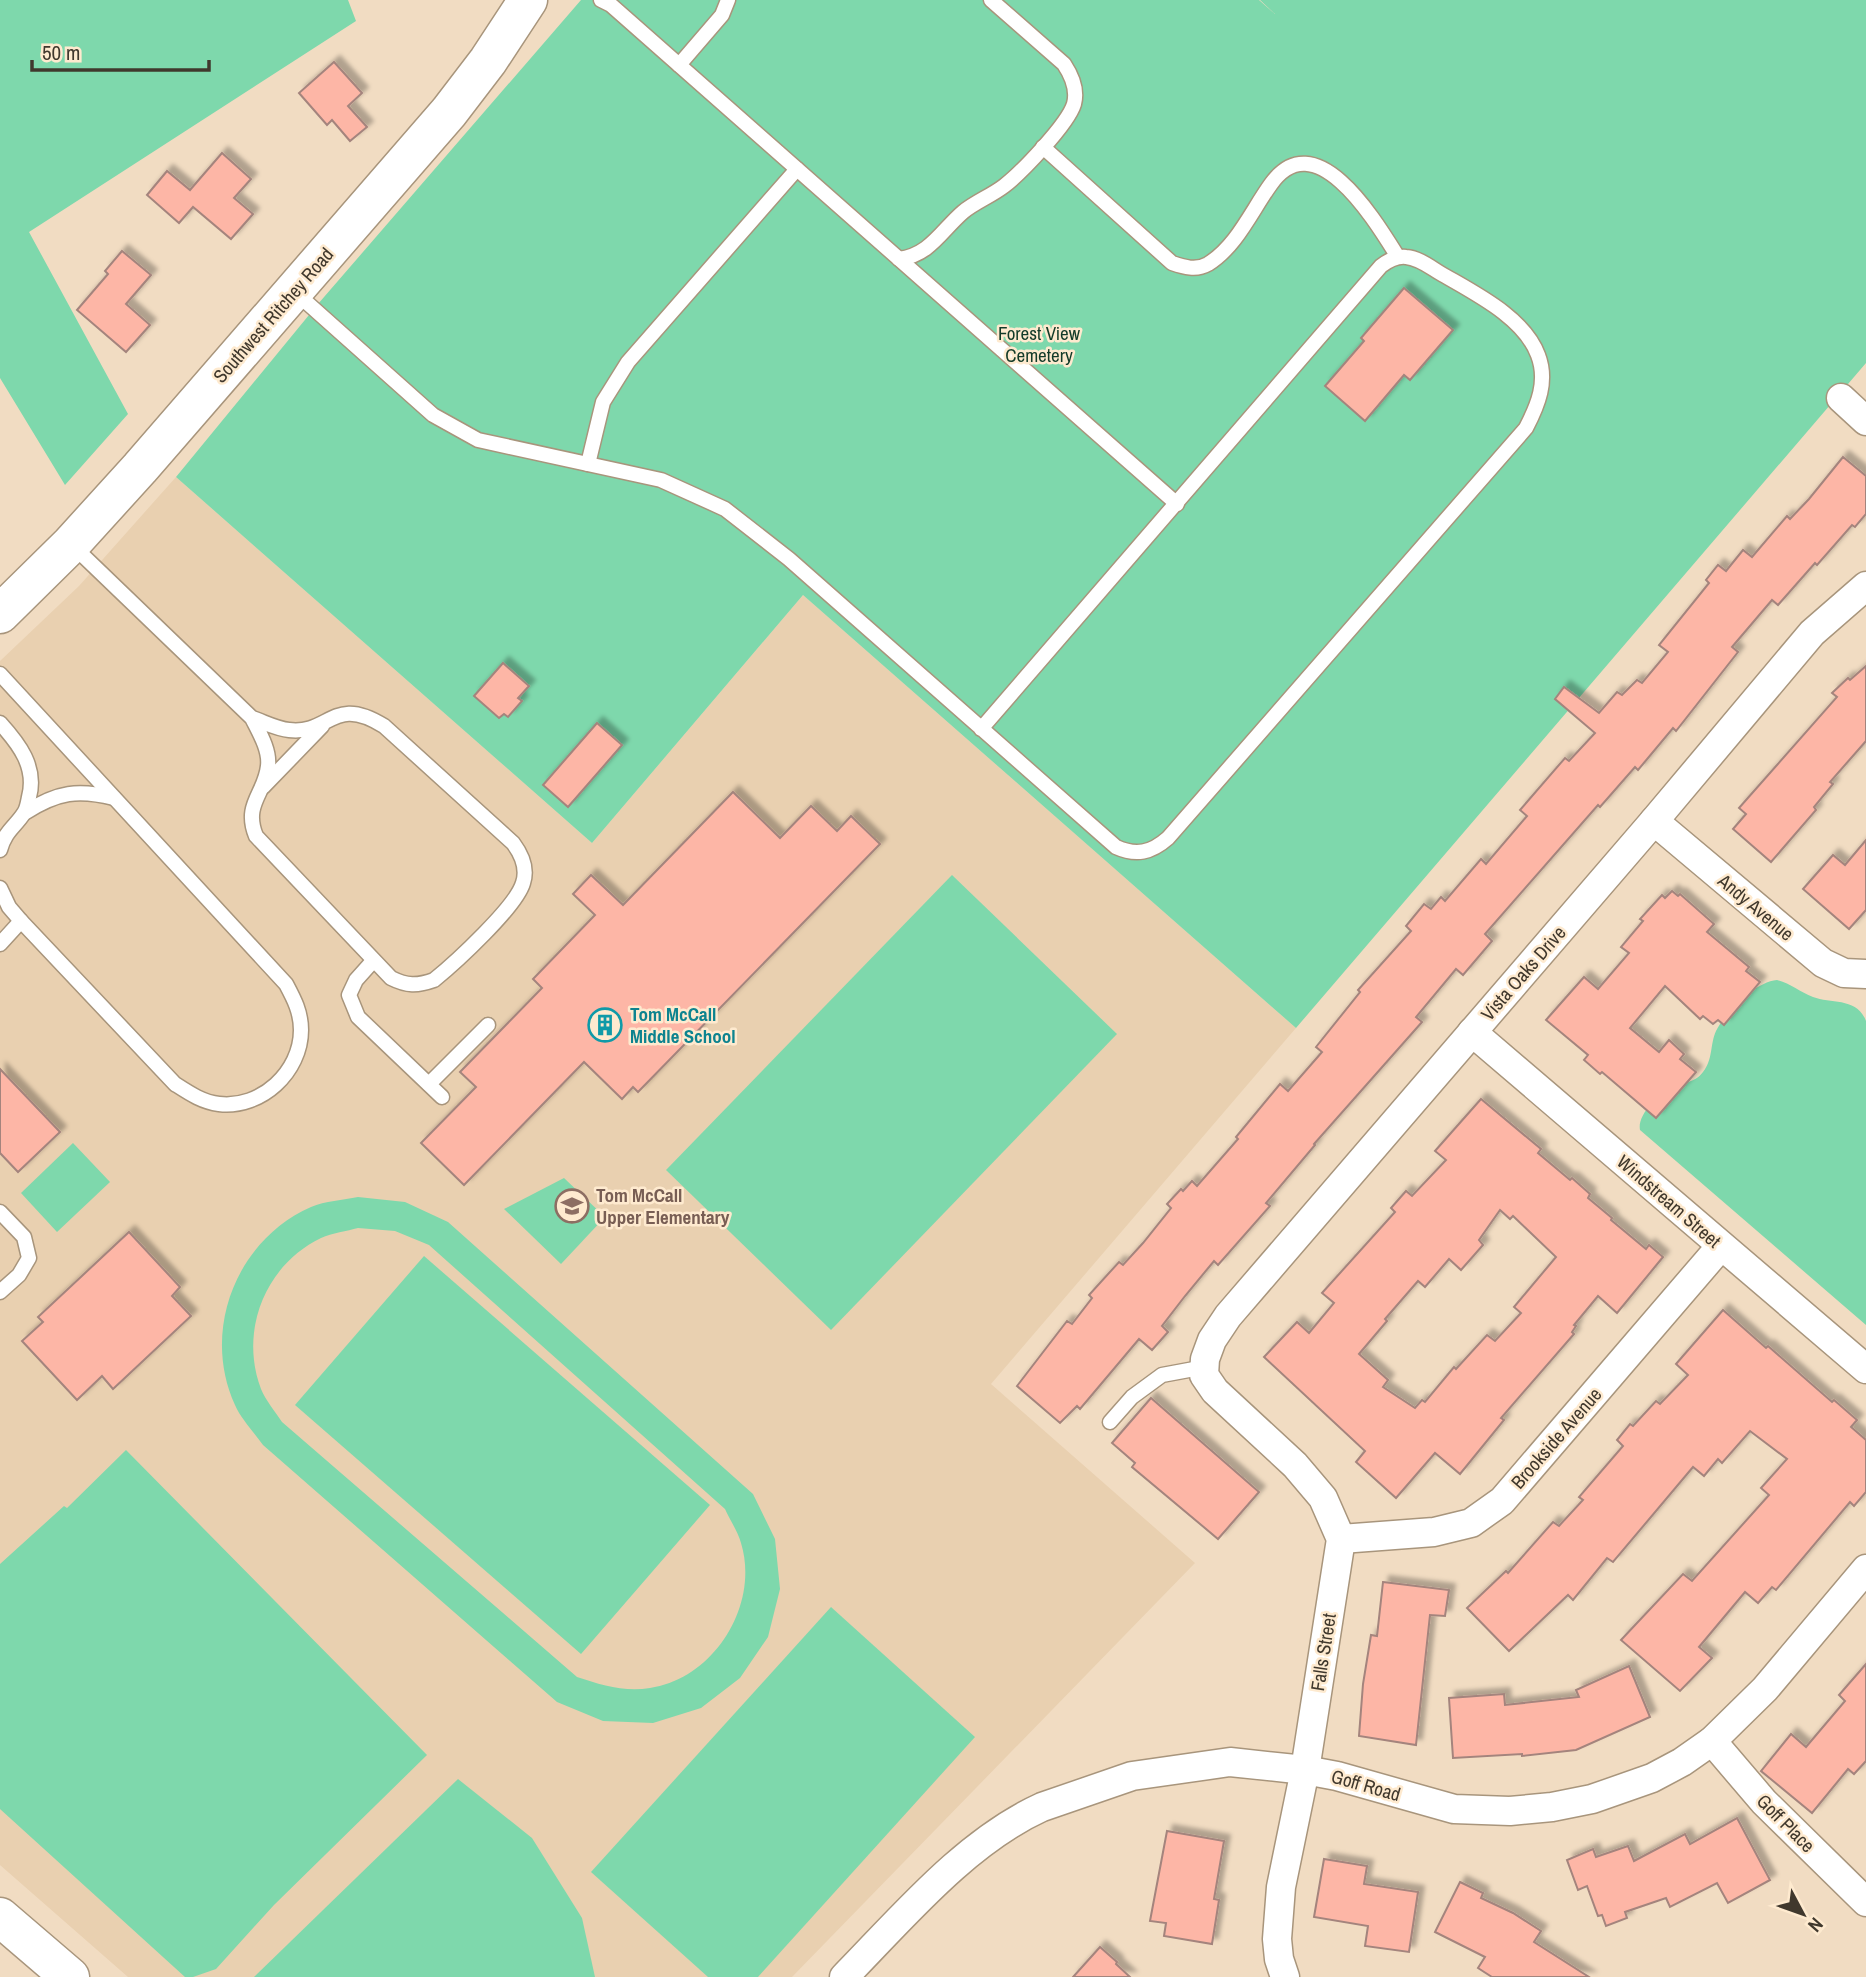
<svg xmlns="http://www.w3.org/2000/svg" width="1866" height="1977" viewBox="0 0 1866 1977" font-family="'Archivo Narrow',sans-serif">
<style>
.built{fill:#e9d0b0}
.green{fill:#7ed8ac;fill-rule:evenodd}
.building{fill:#fdb6a6;stroke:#a4847d;stroke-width:2;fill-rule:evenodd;filter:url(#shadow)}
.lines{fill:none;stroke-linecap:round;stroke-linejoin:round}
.lane-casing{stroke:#a8957c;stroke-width:17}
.street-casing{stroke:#a8957c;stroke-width:31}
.secondary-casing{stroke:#a8957c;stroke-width:41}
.lane{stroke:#fff;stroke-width:14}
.street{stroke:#fff;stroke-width:28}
.secondary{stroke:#fff;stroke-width:38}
.labels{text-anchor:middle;stroke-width:5;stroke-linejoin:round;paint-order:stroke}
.street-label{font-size:19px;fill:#40382d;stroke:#feeacf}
.park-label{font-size:19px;fill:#133b29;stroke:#feeacf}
.culture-label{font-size:19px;font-weight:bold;fill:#0d838f;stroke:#feeacf;text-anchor:start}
.education-label{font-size:19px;font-weight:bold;fill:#785e54;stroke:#feeacf;text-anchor:start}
</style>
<defs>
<filter id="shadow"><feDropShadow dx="6" dy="-6" stdDeviation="2" flood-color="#0004"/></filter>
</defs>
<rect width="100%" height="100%" fill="#f1dcc2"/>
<path class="built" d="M176 477 592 843 803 595 1296 1028 991 1384 1195 1563 792 1977H128L0 1865V661L79 586Z"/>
<g class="green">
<path d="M0 0H348L356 21 29 232 128 414 65 485 0 378Z"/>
<path d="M581 0H1259L1275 14 1260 0H1866V363L1296 1028 803 595 592 843 176 477 318 304Z"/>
<path d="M952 875 1117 1034 831 1330 666 1170Z"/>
<path d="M1777 980C1790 983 1800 992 1813 997 1831 1004 1857 997 1866 1021V1325L1640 1130C1637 1115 1658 1095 1670 1088 1682 1082 1694 1084 1703 1072 1713 1060 1710 1044 1716 1031 1726 1011 1755 982 1777 980Z"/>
<path d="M73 1143 110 1182 57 1232 21 1193Z"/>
<path d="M564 1178 605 1217 561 1264 504 1209Z"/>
<path d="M358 1197 405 1202 448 1222 753 1494 775 1539 780 1589 768 1637 740 1678 701 1708 653 1723 603 1721 557 1702 263 1445C254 1432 241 1419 235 1405 201 1331 236 1240 311 1207 325 1201 343 1200 358 1197ZM358 1228 395 1231 429 1245 725 1509C730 1520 738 1532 741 1543 760 1605 714 1679 650 1688 624 1692 601 1685 577 1677L282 1422C275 1411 266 1401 261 1389 239 1331 265 1265 321 1238 332 1233 347 1231 358 1228Z"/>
<path d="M424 1256 710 1505 581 1654 295 1405Z"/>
<path d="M126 1450 427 1755 274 1905 216 1969 193 1977H185L0 1809V1564L64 1506 67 1508Z"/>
<path d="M831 1607 975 1737 758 1977H708L591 1872Z"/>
<path d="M458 1779 532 1838 582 1918 595 1977H254Z"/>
</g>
<g class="building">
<path d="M334 62 362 93 348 106 367 127 350 141 332 120 327 125 299 93Z"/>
<path d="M222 153 251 179 234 198 253 214 231 239 193 207 179 223 147 195 167 171 190 190Z"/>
<path d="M122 251 151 275 126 304 150 325 126 352 77 310 108 274 105 271Z"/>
<path d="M1404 288 1453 330 1410 380 1404 375 1365 421 1325 386 1364 341 1361 338Z"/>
<path d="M1843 457 1866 476V514L1855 527 1852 525 1817 565 1815 563 1778 605 1772 600 1732 647 1738 652 1676 731 1673 728 1638 770 1635 767 1600 807 1598 805 1485 934 1492 941 1463 975 1456 969 1416 1017 1422 1022 1314 1144 1315 1145 1266 1203 1270 1206 1218 1265 1214 1261 1185 1296 1162 1326 1168 1332 1152 1350 1139 1339 1080 1409 1077 1406 1060 1423 1017 1386 1067 1321 1072 1324 1092 1298 1089 1295 1119 1262 1123 1265 1143 1243 1171 1208 1167 1204 1181 1189 1183 1191 1192 1181 1197 1186 1238 1139 1236 1137 1280 1084 1288 1091 1322 1052 1316 1047 1360 992 1358 990 1411 931 1406 926 1424 904 1431 909 1441 897 1445 901 1481 859 1486 864 1527 816 1520 810 1565 758 1569 761 1595 733 1555 699 1564 687 1599 713 1617 692 1622 695 1637 680 1642 683 1668 652 1659 645 1709 583 1706 580 1718 565 1726 571 1743 550 1752 557 1787 516 1790 519 1809 499Z"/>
<path d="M503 663 529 686 518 698 522 701 508 717 504 714 499 718 474 696Z"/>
<path d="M1866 666V741L1830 782 1833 784 1814 807 1816 810 1771 862 1733 829 1746 814 1739 808 1837 697 1832 693 1848 678 1850 680Z"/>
<path d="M597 723 622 745 568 807 543 785Z"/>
<path d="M733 792 780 838 811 806 837 831 851 816 880 844 638 1092 633 1087 622 1099 584 1062 464 1185 421 1143 476 1087 460 1072 542 988 533 979 595 915 573 894 591 875 623 905Z"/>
<path d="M1866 840V910L1849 929 1803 889 1833 855 1845 865Z"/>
<path d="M1672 891 1678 896 1680 894 1714 924 1707 932 1749 967 1746 971 1760 982 1724 1025 1718 1020 1713 1024 1703 1016 1700 1019 1665 986 1630 1028 1659 1052 1669 1040 1684 1054 1680 1059 1696 1072 1656 1118 1602 1072 1600 1074 1584 1060 1588 1055 1546 1020 1584 977 1598 989 1629 953 1621 947 1643 921 1640 919 1662 895 1665 898Z"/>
<path d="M0 1069 60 1132 18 1172 0 1153Z"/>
<path d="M1481 1099 1541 1149 1538 1153 1570 1180 1572 1178 1590 1194 1588 1198 1612 1218 1611 1220 1646 1249 1649 1245 1663 1257 1617 1313 1598 1296 1574 1325 1576 1326 1572 1332 1574 1334 1501 1418 1504 1420 1460 1474 1435 1453 1396 1498 1356 1462 1365 1451 1264 1357 1297 1322 1309 1333 1334 1303 1322 1293 1395 1212 1391 1208 1406 1191 1412 1196 1446 1160 1435 1151ZM1500 1210 1510 1219 1513 1216 1556 1257 1514 1307 1521 1313 1495 1341 1487 1335 1456 1369 1454 1367 1425 1402 1422 1400 1415 1408 1383 1387 1388 1380 1359 1354 1387 1321 1385 1319 1418 1281 1425 1287 1449 1259 1461 1270 1483 1245 1479 1240Z"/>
<path d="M129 1232 180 1287 172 1296 191 1316 113 1389 102 1376 77 1400 22 1341 43 1322 38 1317Z"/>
<path d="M1723 1310 1766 1348 1768 1346 1832 1402 1834 1400 1857 1420 1851 1427 1866 1440V1492L1854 1506 1850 1502 1776 1590 1772 1587 1758 1603 1745 1592 1699 1647 1712 1658 1680 1691 1621 1640 1683 1574 1692 1581 1769 1495 1761 1488 1787 1459 1750 1431 1722 1463 1718 1459 1704 1476 1693 1467 1613 1562 1607 1558 1573 1600 1568 1595 1509 1651 1467 1608 1506 1571 1508 1573 1553 1522 1559 1526 1583 1500 1579 1497 1623 1446 1617 1440 1630 1424 1633 1426 1656 1401 1660 1404 1688 1375 1676 1364Z"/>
<path d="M1151 1398 1259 1492 1218 1539 1132 1467 1135 1463 1112 1443Z"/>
<path d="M1383 1582 1449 1590 1445 1616 1430 1615 1416 1745 1359 1736 1363 1684 1371 1635 1377 1636Z"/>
<path d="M1866 1664V1761L1854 1774 1848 1769 1812 1813 1761 1771 1791 1734 1806 1747 1845 1701 1839 1695Z"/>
<path d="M1629 1666 1650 1717 1576 1750 1522 1756V1754L1453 1758 1449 1698 1504 1694 1505 1705 1579 1697 1576 1690Z"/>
<path d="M1737 1818 1770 1880 1728 1903 1717 1883 1670 1907 1666 1898 1625 1912 1627 1918 1606 1926 1602 1915 1598 1916 1587 1886 1578 1890 1567 1860 1593 1849 1596 1857 1628 1846 1634 1861 1685 1834 1690 1844Z"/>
<path d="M1167 1831 1224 1841 1214 1899 1219 1900 1212 1944 1164 1936 1166 1923 1150 1921Z"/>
<path d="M1324 1859 1367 1866 1364 1884 1418 1892 1409 1952 1365 1946 1368 1926 1314 1917Z"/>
<path d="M1460 1882 1483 1893 1481 1898 1513 1913 1541 1931 1534 1942 1589 1977H1492L1478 1968 1485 1957 1435 1932Z"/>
<path d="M1100 1947 1117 1962 1116 1964 1130 1977H1073Z"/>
</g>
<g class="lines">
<defs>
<g id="lane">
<path d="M601 0 611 5 1177 504"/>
<path d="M679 65 722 15 728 0"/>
<path d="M1043 147 1172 263C1184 267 1196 271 1208 264 1237 246 1252 210 1271 184 1316 121 1376 222 1398 257"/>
<path d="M899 259C930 255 941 231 963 212 975 202 991 196 1004 186 1021 173 1068 124 1074 104 1078 89 1072 76 1064 64L991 0"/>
<path d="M295 292 433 415 478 440 661 480 725 509 789 559 1116 847C1136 856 1151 853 1168 838L1526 428C1538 405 1548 381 1538 355 1524 317 1474 293 1440 273 1430 267 1419 258 1406 257 1397 256 1389 260 1381 266L981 729"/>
<path d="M588 464 603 402 628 362 797 169"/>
<path d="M71 544 252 718C259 732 270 750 268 766 265 794 243 804 256 836L391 978C407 986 417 986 434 980 455 963 516 907 523 883 528 868 522 855 513 843L384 726C333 694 330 735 289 730 277 729 264 722 252 718"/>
<path d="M0 674 286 984C294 999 301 1012 301 1030 301 1072 261 1109 219 1104 202 1102 189 1093 175 1084L21 921 9 907 0 888"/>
<path d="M0 723C19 744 37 767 29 797 28 802 27 809 24 813 15 827 5 831 0 850"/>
<path d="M263 787 322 726"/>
<path d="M26 812C58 792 78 789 114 798"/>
<path d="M0 944 21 921"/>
<path d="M373 961 356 980 349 995 358 1017 442 1097"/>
<path d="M429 1084 488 1025"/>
<path d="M0 1212 24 1237 29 1258 19 1275 0 1292"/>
<path d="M1110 1422 1132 1397 1162 1375 1205 1367"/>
</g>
<g id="street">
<path d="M1841 398 1866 421"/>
<path d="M1654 821 1823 963 1844 973 1866 974"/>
<path d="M1472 1032 1866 1369"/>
<path d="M1341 1539 1434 1532 1471 1523 1502 1501 1721 1246"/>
<path d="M1712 1741 1764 1802 1866 1902"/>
<path d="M844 1977C902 1918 965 1842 1042 1807L1132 1776 1230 1762 1305 1770 1337 1776 1454 1809 1510 1811 1552 1807 1592 1799 1652 1778 1682 1762 1712 1741 1765 1689 1866 1569"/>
<path d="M1285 1977 1279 1959 1277 1939 1281 1887 1305 1770 1341 1539 1323 1498 1295 1465 1215 1391 1204 1375 1205 1359 1212 1340 1228 1316 1654 821 1812 633 1866 586"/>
</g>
<g id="secondary">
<path d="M0 614 71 544 140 468 449 112 488 61 528 0"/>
<path d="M0 1917 70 1977"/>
</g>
</defs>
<use href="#lane" class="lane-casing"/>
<use href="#street" class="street-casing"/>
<use href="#secondary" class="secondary-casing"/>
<use href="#lane" class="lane"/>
<use href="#street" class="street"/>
<use href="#secondary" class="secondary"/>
</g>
<defs>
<symbol id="building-ring" viewBox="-11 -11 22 22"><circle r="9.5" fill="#feeacf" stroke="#0f9aa8" stroke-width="1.5"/><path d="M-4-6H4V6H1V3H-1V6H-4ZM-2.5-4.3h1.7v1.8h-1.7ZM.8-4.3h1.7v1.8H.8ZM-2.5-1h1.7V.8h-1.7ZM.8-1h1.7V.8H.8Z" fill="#0f9aa8"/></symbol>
<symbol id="school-ring" viewBox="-11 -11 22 22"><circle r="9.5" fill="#feeacf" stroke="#8d6e63" stroke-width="1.5"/><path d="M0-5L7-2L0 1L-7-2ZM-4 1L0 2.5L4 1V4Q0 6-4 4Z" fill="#8d6e63"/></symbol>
</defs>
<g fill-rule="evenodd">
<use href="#building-ring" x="586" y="1006" width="38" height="38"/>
<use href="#school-ring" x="553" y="1187" width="38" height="38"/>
</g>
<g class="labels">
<g class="street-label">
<text transform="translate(273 315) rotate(-49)" y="7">Southwest Ritchey Road</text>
<text transform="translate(1756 907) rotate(40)" y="7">Andy Avenue</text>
<text transform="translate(1523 973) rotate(-49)" y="7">Vista Oaks Drive</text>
<text transform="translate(1669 1201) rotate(41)" y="7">Windstream Street</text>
<text transform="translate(1556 1438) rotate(-49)" y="7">Brookside Avenue</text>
<text transform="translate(1323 1652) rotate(-81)" y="7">Falls Street</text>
<text transform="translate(1366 1785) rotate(16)" y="7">Goff Road</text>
<text transform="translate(1786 1823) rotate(45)" y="7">Goff Place</text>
</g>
<g class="park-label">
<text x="1039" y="340">Forest View<tspan x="1039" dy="22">Cemetery</tspan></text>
</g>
<g class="culture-label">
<text x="630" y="1021">Tom McCall<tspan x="630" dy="22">Middle School</tspan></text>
</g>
<g class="education-label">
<text x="596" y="1202">Tom McCall<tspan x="596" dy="22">Upper Elementary</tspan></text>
</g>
</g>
<g transform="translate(1803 1914) rotate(131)" stroke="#feeacf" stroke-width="5" paint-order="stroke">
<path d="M0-5L12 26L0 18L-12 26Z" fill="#40382d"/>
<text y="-10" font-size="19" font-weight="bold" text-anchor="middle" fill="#40382d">N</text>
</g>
<path d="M32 60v10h177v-10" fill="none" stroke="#40382d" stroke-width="3.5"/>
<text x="42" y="60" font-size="21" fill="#40382d" stroke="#feeacf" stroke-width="5" paint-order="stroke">50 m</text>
</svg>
